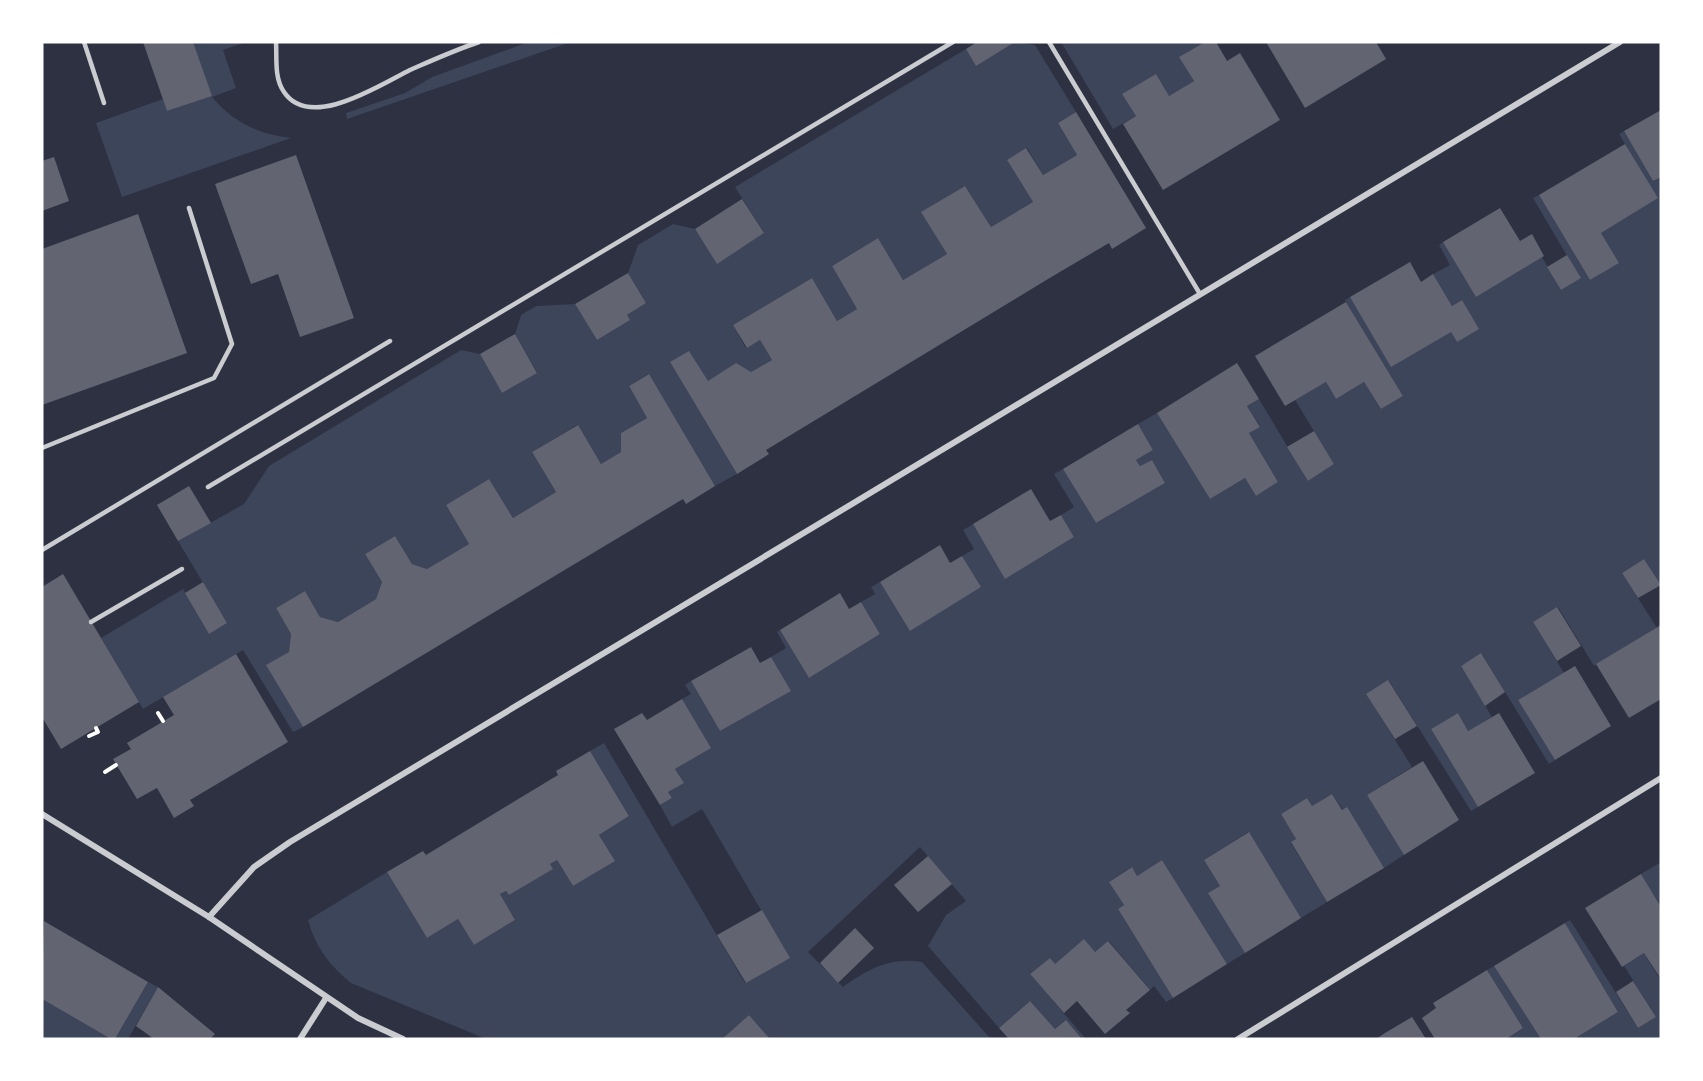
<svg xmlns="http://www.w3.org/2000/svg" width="1703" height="1081" viewBox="0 0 1703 1081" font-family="'PT Serif',serif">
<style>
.green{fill:#3c4559}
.building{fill:#626471}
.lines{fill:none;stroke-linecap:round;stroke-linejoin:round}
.path{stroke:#fff;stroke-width:4}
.service{stroke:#caccd0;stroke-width:4.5}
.minor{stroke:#caccd0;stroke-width:6}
</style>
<rect width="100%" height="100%" fill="#2d3142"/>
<g class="green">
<path d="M193 42H246L223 50 236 88 212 97C233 122 258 134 291 138L122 197 96 123 163 99 167 111 211 96Z"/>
<path d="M529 42H571L347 119 346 113 405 93 432 77Z"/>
<path d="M1015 42 1035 45 1076 112 1058 123 1077 155 1043 175 1027 148 1007 160 1033 202 991 227 965 186 922 212 947 254 903 280 878 238 832 266 857 309 837 321 812 278 733 325 746 348 760 340 772 360 751 372 708 381 670 362 737 474 715 486 648 374 629 386 647 418 621 433V452L601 464 577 425 532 452 556 492 513 518 489 479 446 505 469 544 427 569 412 564 395 536 365 554 382 582 376 599 338 622 320 617 305 591 276 608 291 634 289 652 267 666 303 727 293 732 243 650 143 709 101 638 183 589 209 633 227 623 178 541 244 504 269 466 461 350 480 354 502 393 537 372 515 334 521 315 536 306 575 304 597 340 629 320 627 315 646 303 628 273 638 245 673 224 695 229 717 263 764 233 735 187 966 49 976 65Z"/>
<path d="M1061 42H1205L1180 57 1194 81 1169 96 1123 95 1136 116 1113 129Z"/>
<path d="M1624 131 1653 181 1661 177V585L1644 559 1622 573 1657 628 1594 666 1558 607 1533 622 1564 673 1518 700 1555 760 1549 764 1482 654 1461 666 1492 717 1468 731 1458 713 1431 729 1478 807 1471 811 1389 681 1367 695 1412 767 1367 795 1404 855 1384 868 1332 794 1312 806 1307 798 1281 814 1296 839 1291 843 1327 902 1301 918 1248 832 1204 860 1220 886 1209 893 1245 953 1227 964 1162 860 1137 876 1131 867 1110 881 1124 905 1118 909 1173 998 1166 1002 1154 986 1150 990 1109 941 1095 952 1084 940 1055 964 1050 958 1030 974 1086 1039H1082L1066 1020 1055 1029 1030 1001 999 1028 928 946 946 915 966 901 920 847 808 952 843 987C868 969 890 957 922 962L991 1039H770L749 1015 722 1039H486L351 983C330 966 315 947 308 920L387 872 427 938 458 919 474 945 515 920 500 894 506 891 509 895 552 869 550 864 557 860 573 886 614 861 599 835 629 816 590 751 604 743 745 983 789 958 702 809 672 827 660 805 672 798 668 792 683 783 675 769 710 748 682 699 691 694 685 685 691 681 720 731 790 691 771 657 786 648 777 632 780 630 809 678 880 634 861 602 875 594 871 587 880 582 910 630 980 587 962 556 974 549 963 530 973 524 1006 578 1074 537 1061 515 1074 507 1054 474 1063 469 1096 523 1165 483 1152 460 1140 466 1136 460 1153 450 1138 424 1157 413 1210 499 1245 478 1256 496 1278 482 1249 433 1260 426 1247 406 1259 399 1308 481 1334 464 1295 400 1326 382 1336 399 1364 382 1381 409 1403 396 1345 300 1350 297 1451 332 1457 342 1462 300 1452 306 1433 274 1450 265 1439 245 1443 242 1542 257 1561 290 1580 278 1533 198 1539 195 1590 280 1618 263 1601 233 1657 198 1619 134Z"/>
<path d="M1661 862V907L1641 874Z"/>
<path d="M1570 920 1638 1028 1656 1017 1624 966 1644 953 1658 976 1661 975V1039H1574L1618 1012 1565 923Z"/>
<path d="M1494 966 1541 1039H1506L1523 1028 1487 970Z"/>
<path d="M148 982 158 987 128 1039H115Z"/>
<path d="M42 999 111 1039H42Z"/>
</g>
<g class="building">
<path d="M143 42H193L212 96 167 111Z"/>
<path d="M977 42H1015L976 66 966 49Z"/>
<path d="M1205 42H1216L1227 61 1240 53 1280 120 1163 190 1123 124 1136 116 1122 94 1156 74 1169 96 1194 81 1179 57Z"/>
<path d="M1266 42H1376L1386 59 1305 108Z"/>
<path d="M1661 110V177L1653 181 1624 131Z"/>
<path d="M1076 112 1146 228 1112 249 1109 243 1048 279 766 450 769 454 737 474 670 362 689 351 708 381 736 363 751 372 772 360 760 340 747 348 733 325 812 278 837 321 857 309 832 266 878 238 903 280 947 254 921 212 965 186 991 227 1033 202 1007 160 1026 148 1043 175 1077 155 1058 123Z"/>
<path d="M1625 144 1658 198 1601 233 1619 263 1590 280 1539 195Z"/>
<path d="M296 155 354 318 300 337 278 274 251 284 215 184Z"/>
<path d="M54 157 69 201 42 211V161Z"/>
<path d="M742 199 764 233 717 264 695 229Z"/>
<path d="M1500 208 1520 241 1532 234 1544 256 1476 297 1443 242Z"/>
<path d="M138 214 187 353 42 405V249Z"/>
<path d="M1567 255 1581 278 1561 290 1547 267Z"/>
<path d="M1410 262 1421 282 1433 274 1452 306 1462 300 1479 329 1457 342 1451 332 1391 367 1350 297Z"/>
<path d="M628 273 646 303 627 315 630 320 597 340 575 304Z"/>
<path d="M1346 302 1403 396 1381 409 1364 382 1336 399 1326 382 1285 406 1255 356Z"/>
<path d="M515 334 537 373 502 393 480 354Z"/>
<path d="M1237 363 1259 399 1247 406 1260 427 1249 433 1278 482 1256 496 1245 478 1210 499 1157 413Z"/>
<path d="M649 374 715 486 686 504 683 499 303 727 266 665 289 652 291 634 276 608 305 591 320 617 338 622 376 599 382 582 365 554 395 536 412 564 427 569 469 544 446 505 489 479 513 518 556 492 532 452 578 425 601 464 621 452V433L647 418 629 386Z"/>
<path d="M1138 424 1153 450 1136 460 1140 466 1152 460 1165 483 1096 523 1063 469Z"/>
<path d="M1314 431 1334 464 1308 481 1287 447Z"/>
<path d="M189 486 211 523 178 541 157 505Z"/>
<path d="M1031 489 1050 521 1061 515 1074 537 1005 579 973 524Z"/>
<path d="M940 545 950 563 962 556 981 587 910 631 880 582Z"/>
<path d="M1644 559 1661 585 1638 598 1622 573Z"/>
<path d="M63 574 139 702 61 749 42 717V587Z"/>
<path d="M203 582 227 623 209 634 185 593Z"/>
<path d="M840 593 849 609 861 602 880 634 809 678 780 630Z"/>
<path d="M1557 607 1581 646 1557 661 1533 622Z"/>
<path d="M1661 625V699L1629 718 1596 664Z"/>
<path d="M751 647 760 663 771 657 791 691 720 731 691 681Z"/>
<path d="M1481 653 1505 692 1485 706 1461 666Z"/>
<path d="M236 654 288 742 190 800 194 806 174 818 157 788 137 799 113 759 131 749 127 743 174 715 163 697Z"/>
<path d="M1575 666 1611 726 1555 760 1518 700Z"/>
<path d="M1388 680 1417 726 1395 739 1366 694Z"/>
<path d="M682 699 711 748 675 769 684 783 668 792 672 798 660 805 614 729 642 713 647 720Z"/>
<path d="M1458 713 1468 731 1499 713 1535 773 1478 807 1431 729Z"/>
<path d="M590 751 629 816 599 835 615 861 573 886 557 860 550 864 553 869 509 895 506 891 500 894 515 920 474 945 458 919 427 938 387 872 423 851 426 855 558 775 556 771Z"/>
<path d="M1423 761 1459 820 1404 855 1367 795Z"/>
<path d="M1332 794 1342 810 1347 807 1384 868 1327 902 1291 842 1296 839 1281 814 1307 798 1312 806Z"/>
<path d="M1249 832 1301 918 1245 953 1208 893 1220 886 1204 860Z"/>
<path d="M928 856 952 884 918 912 894 885Z"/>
<path d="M1162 860 1227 964 1173 998 1118 909 1124 905 1109 882 1132 867 1137 876Z"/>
<path d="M1641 874 1661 907V975L1659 976 1644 953 1622 967 1585 908Z"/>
<path d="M762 910 790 958 746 983 717 935Z"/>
<path d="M44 921 148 982 115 1039H111L42 999Z"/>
<path d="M1565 923 1618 1012 1574 1039H1541L1494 966Z"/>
<path d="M855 928 874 948 838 983 820 963Z"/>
<path d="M1084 939 1095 952 1108 941 1150 990 1126 1010 1130 1013 1105 1034 1077 1001 1064 1013 1030 974 1050 958 1055 964Z"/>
<path d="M1487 970 1523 1028 1506 1039H1435L1422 1018 1436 1008 1433 1003Z"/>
<path d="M1633 981 1656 1017 1638 1028 1616 992Z"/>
<path d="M158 987 215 1034 210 1039H154L136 1026Z"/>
<path d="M1030 1001 1055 1029 1066 1020 1082 1039H1009L999 1028Z"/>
<path d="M749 1015 770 1039H722Z"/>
<path d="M1412 1017 1426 1039H1376L1385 1033Z"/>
</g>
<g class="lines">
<g class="path">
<path d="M158 713 163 721"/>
<path d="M89 736 98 732 96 728"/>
<path d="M105 772 116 765"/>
</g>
<g class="service">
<path d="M84 42 104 103"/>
<path d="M276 42C277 58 274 78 284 92 310 131 380 85 410 70 433 60 455 50 479 42"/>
<path d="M1049 42 1200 294"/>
<path d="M42 448 214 378 232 344 189 208"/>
<path d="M208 487 953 42"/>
<path d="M42 550 390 341"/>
<path d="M91 622 182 569"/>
</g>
<g class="minor">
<path d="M42 814 209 917 358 1018 403 1039"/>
<path d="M209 917 254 867 290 842 1620 42"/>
<path d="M300 1039 326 998"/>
<path d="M1238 1039 1661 778"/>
</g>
</g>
<rect width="1703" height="1081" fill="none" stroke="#ffffff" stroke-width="87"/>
</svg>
